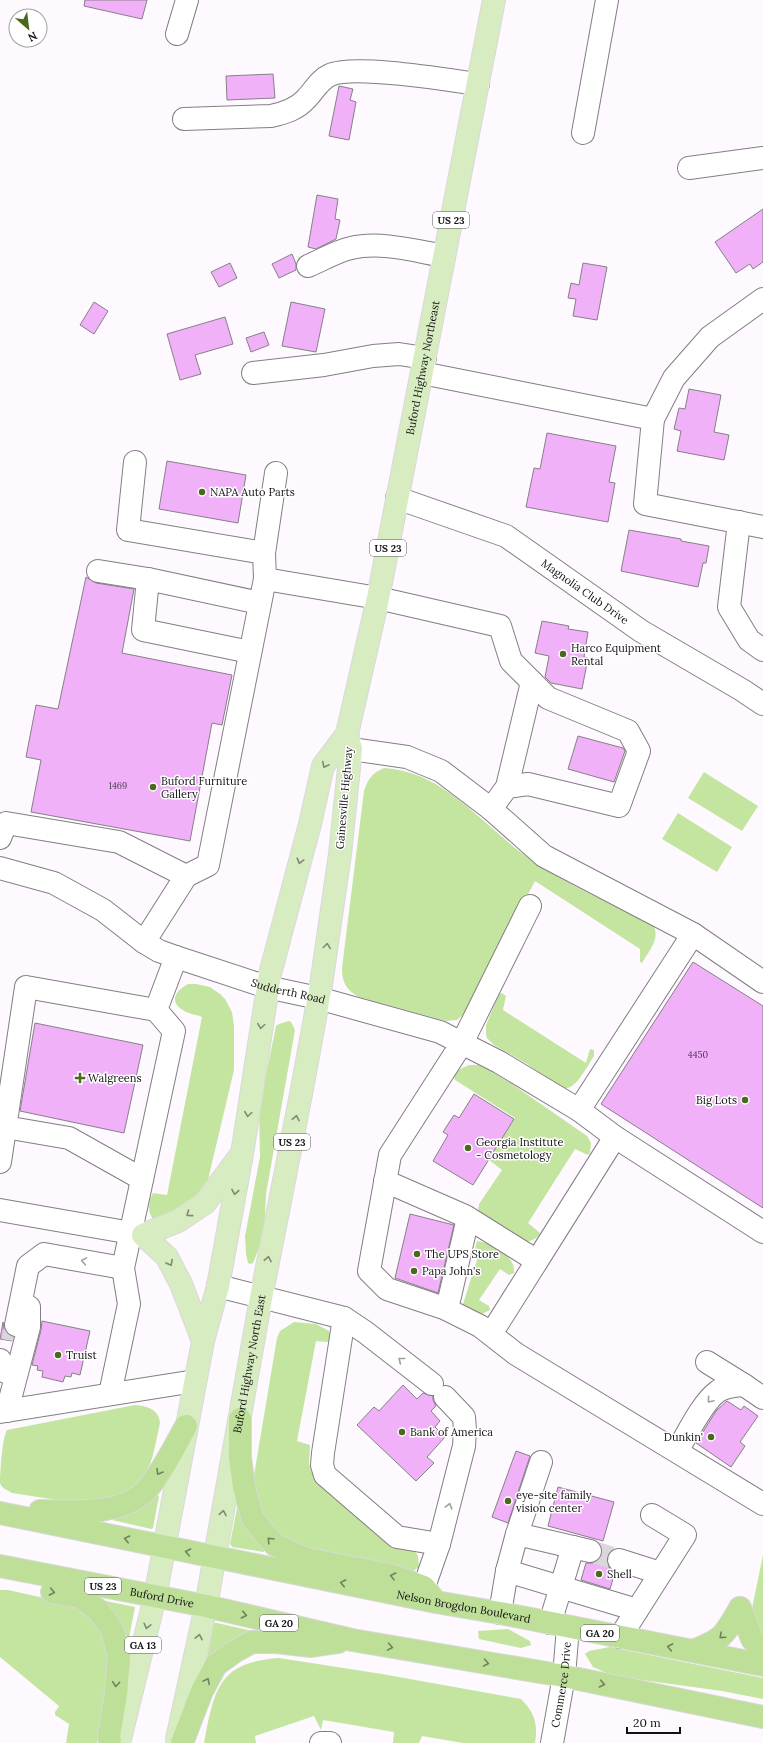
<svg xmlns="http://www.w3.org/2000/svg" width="763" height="1743" viewBox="0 0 763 1743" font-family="Lora,serif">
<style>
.green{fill:#c3e59f}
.building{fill:#f0b1f8;stroke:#858186}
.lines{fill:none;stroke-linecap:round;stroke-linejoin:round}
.minor-tunnel{stroke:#dbd6dc;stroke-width:22;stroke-dasharray:22 11;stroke-linecap:butt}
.minor-casing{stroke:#837e83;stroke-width:24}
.major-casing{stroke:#d9d9d9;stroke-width:24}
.highway-casing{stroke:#d9d9d9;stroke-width:24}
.minor{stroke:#fff;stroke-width:22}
.major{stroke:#d7ecc1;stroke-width:22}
.highway{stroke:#bddf98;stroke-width:22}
.oneway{stroke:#7f8973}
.oneway2{stroke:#a1a0a1}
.oneway3{stroke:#70825c}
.poi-dot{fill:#4a691e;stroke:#fff;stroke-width:1.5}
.labels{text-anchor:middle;stroke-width:3;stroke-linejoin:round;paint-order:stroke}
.number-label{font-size:9px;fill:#4a394c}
.shield{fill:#fff;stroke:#5a585a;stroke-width:1}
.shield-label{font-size:10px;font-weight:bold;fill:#131113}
.street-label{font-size:11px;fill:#131113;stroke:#fff}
.poi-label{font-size:11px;fill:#131113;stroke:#fff;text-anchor:start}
</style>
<rect width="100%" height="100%" fill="#fef9ff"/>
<g class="green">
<path d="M384 768C447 771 487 832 536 863 572 887 612 905 652 923 662 938 649 950 642 963L640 962V949L535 881 466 1012 457 1020 446 1021 359 997C346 990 342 982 342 968L364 791C368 779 372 773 384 768Z"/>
<path d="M704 772 758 806 742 831 688 798Z"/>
<path d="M678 813 732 847 717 872 662 839Z"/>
<path d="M188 984H196L210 987 220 994 225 999 232 1012 234 1025V1070L207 1184 198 1200 155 1221C147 1214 148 1201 153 1193L167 1195 202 1017C198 1015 193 1015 189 1013 171 1006 170 994 188 984Z"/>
<path d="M502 993 506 996 503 1010 586 1063 590 1049 594 1050V1056C587 1066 575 1093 561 1088L527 1064 494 1045 487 1038 486 1034V1025L499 994Z"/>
<path d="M289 1021 291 1022 295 1030 266 1194 264 1236 253 1263 250 1264 248 1263 246 1254 245 1236 260 1157 259 1109 276 1026 279 1024Z"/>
<path d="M469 1065H481L509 1082 587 1136 591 1143 590 1153 588 1155 575 1149 528 1223 540 1233C538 1239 529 1242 523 1242L481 1214 478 1211 479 1204 502 1170 489 1160 515 1118 455 1080 454 1077 458 1070Z"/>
<path d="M477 1241C492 1243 516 1256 514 1273L509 1275 500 1269 479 1300 489 1306 490 1310 480 1315 464 1306 463 1304 478 1257 474 1252Z"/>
<path d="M294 1322 316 1324 329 1331C330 1335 332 1340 327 1342L316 1341 297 1441 310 1445 309 1464 311 1471 317 1478 415 1551 418 1556 419 1567 410 1573 358 1567 281 1540 264 1520 253 1486 254 1475 277 1338 280 1331Z"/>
<path d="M135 1405C147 1406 159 1409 160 1423 157 1435 154 1458 148 1468 121 1518 57 1499 12 1493 8 1490 2 1489 0 1483 0 1474 2 1438 7 1430Z"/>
<path d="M156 1494 159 1496 153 1528 151 1529 112 1520Z"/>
<path d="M238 1503 265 1550 264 1552 232 1547 230 1544Z"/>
<path d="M763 1555V1640L751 1613Z"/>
<path d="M0 1590H8L71 1604 91 1619 103 1636 108 1649V1666L106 1686 97 1743H66L69 1724 55 1715V1712L59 1706 0 1657Z"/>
<path d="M101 1600 135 1607 127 1648Z"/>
<path d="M214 1623H217L257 1632 233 1641 207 1657Z"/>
<path d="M508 1629 530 1641 531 1645 521 1648 479 1639 478 1631Z"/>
<path d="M610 1647 763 1678V1699L722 1691 613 1676 593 1667 585 1654 589 1651Z"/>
<path d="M279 1658 382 1674 521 1699C535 1713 538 1724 535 1743H463L422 1736 419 1743H393L394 1732 323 1720 321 1730 314 1716 255 1736 256 1743H204C214 1690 218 1662 279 1658Z"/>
</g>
<g class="building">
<path d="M85 0H147L142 19 84 6Z"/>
<path d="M273 74 275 98 227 100 226 76Z"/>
<path d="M339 86 353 89 350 100 356 102 349 140 329 136Z"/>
<path d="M317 195 338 199 335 219 340 220 336 239 316 249 308 247Z"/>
<path d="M763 209V262L753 269 750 264 736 273 715 242Z"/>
<path d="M292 254 296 264V270L279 278 272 264Z"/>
<path d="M230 263 237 278 219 287 211 272Z"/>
<path d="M583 263 607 267 597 320 573 316 576 299 568 298 571 283 579 285Z"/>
<path d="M94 302 108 311 94 334 80 325Z"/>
<path d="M291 302 325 309 316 352 282 346Z"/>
<path d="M225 317 233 344 195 355 201 374 180 380 167 334Z"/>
<path d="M264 332 269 345 251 352 246 338Z"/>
<path d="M689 389 721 395 714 432 729 435 724 460 677 451 681 431 674 429 679 408 685 409Z"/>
<path d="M547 433 616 446 609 482 615 483 608 522 526 507 534 468 540 469Z"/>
<path d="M167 461 246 475 238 523 159 509Z"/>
<path d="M629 530 681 539V541L709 546 706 563H703L698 587 621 571Z"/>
<path d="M86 577 96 583 134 589 122 653 232 675 222 725 212 723 190 841 31 812 41 760 26 757 36 705 58 709Z"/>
<path d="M542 621 569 626 568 629 588 632 584 657 588 658 582 689 551 683 545 677 549 656 535 653Z"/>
<path d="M578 736 623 748 625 751 614 782 568 769Z"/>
<path d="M693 962 763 1006V1208L601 1104Z"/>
<path d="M35 1023 143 1045 124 1133 20 1111Z"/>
<path d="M474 1094 514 1119 473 1185 433 1161 448 1135 443 1132 454 1115 459 1118Z"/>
<path d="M410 1214 454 1225 438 1293 395 1278Z"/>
<path d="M42 1321 90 1331 80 1375 72 1373 71 1377 65 1376 63 1382 42 1377 43 1371 37 1370 38 1366 32 1365 41 1330Z"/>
<path d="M3 1322 4 1329 7 1334 13 1337 12 1341 0 1339Z"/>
<path d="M403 1385 417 1399 423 1393 433 1396V1400L436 1406 431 1411 440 1421 435 1427 445 1437 427 1457 434 1463 416 1481 357 1425 374 1407 379 1411Z"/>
<path d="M727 1401 741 1410 744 1406 758 1416 740 1442 745 1446 731 1467 696 1443 716 1411Z"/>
<path d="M516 1451 530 1456 508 1523 492 1517Z"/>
<path d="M558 1487 614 1502 603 1541 548 1526Z"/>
<path d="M602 1552 608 1554 607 1563 610 1569 615 1572 610 1589 581 1580 586 1563H593L599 1560Z"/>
</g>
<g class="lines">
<g class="minor-tunnel">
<path d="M13 1341 16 1325"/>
<path d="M590 1551 619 1560"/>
</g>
<defs>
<g id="minor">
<path d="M177 34 187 0"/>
<path d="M184 119 271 116C285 113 297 109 306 99 314 91 319 80 330 75 354 64 448 80 478 84"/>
<path d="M583 133 607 0"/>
<path d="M689 168 763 158"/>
<path d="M308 266C322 260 337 251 351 248 381 241 415 251 444 256"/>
<path d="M253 373 324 365 373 356 399 354 425 358"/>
<path d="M422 373 653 419 645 504 763 527"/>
<path d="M653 419 674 378 710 337 763 299"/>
<path d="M135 462 128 530 264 553 265 579 378 598 500 626 511 661 548 698 628 731 639 751 619 806 528 784 507 787 491 809"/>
<path id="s1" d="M397 498 506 536 641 631 742 690 763 704"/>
<path d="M739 522 729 607 749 640 763 650"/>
<path d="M264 553 276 473"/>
<path d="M98 571 148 579"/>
<path d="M250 652 143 630 148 579 260 603"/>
<path d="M351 749 407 757 441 771 491 809 544 856 693 934 579 1110"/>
<path d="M507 787 532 682"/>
<path d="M0 838 6 823 119 842 186 876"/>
<path id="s2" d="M0 868 54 883 103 910 144 942 159 951 176 957 267 987 318 998 440 1032 499 1062 579 1110 615 1137 537 1261"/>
<path d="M530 906 462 1043 390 1155 369 1271 387 1289 444 1308 480 1326 516 1354 763 1504"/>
<path d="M693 934 763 982"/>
<path d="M144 942 186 876 208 865 265 579"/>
<path d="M5 1127 69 1138 142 1179"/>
<path d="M615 1137 763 1232"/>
<path d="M0 1162 26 987 156 1010"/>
<path d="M385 1181 465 1216 537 1261 491 1334"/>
<path d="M0 1210 143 1235"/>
<path d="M218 1286 344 1318 365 1332 432 1384"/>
<path d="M447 1309 468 1218"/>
<path d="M344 1318 323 1453 322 1465 325 1475 397 1537 439 1544 424 1587"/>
<path d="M16 1325 28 1266 44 1254 123 1268"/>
<path d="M0 1360 6 1372"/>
<path d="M707 1362 744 1385 763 1398"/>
<path d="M110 1394 129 1304 123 1268 174 1031 156 1010 176 957"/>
<path d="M7 1411 29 1327V1307"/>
<path d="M0 1412 195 1381"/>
<path d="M677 1451C687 1435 702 1403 717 1392 725 1386 735 1386 744 1385"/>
<path d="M541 1462 517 1534 590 1551"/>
<path d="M439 1544 464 1446 465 1430 464 1417 445 1397"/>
<path d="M619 1560 660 1573"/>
<path d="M507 1571 517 1534"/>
<path d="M500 1613 507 1571 637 1610"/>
<path d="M550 1623 573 1547"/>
<path d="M620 1637 685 1535 652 1515"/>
<path d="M321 1743H330"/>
<path id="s3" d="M552 1743 564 1676 568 1627"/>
</g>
<g id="major">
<path d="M203 1341 181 1284 167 1257 143 1235 178 1221 205 1203 240 1156"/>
<path id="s4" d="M177 1739 206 1606 261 1298 302 1089 321 985 340 854 351 749 347 734"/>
<path id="s5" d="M119 1743 155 1597 203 1341 218 1286 242 1154 270 974 310 824 323 766 347 734 378 598 494 0"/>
</g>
<g id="highway">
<path d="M240 1419V1457L244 1487 252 1517 265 1534 275 1545 307 1559 394 1576 424 1587 432 1597"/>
<path d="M40 1511C73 1511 113 1516 141 1495 156 1484 176 1444 186 1426"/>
<path id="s6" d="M0 1513 436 1602 500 1613 763 1665"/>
<path id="s7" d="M0 1566 206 1606 352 1640 564 1676 763 1717"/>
<path d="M52 1592 80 1597 98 1610 112 1629 119 1657 116 1694 109 1736 110 1743"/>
<path d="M740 1608 752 1639 763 1651"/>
<path d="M693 1651C723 1639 724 1636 740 1608"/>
<path d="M182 1743 202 1691 216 1665 234 1652 252 1642H276L311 1646 338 1642"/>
</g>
</defs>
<use href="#minor" class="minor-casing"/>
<use href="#major" class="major-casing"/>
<use href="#highway" class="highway-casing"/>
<use href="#minor" class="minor"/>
<use href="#major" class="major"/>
<use href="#highway" class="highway"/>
</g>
<defs><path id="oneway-chevron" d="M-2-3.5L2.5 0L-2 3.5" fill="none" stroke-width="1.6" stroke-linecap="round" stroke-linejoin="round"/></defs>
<g class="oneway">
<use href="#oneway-chevron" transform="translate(325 765) rotate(117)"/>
<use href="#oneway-chevron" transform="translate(300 861) rotate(105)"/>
<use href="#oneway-chevron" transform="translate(327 946) rotate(-82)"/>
<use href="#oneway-chevron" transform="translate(261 1026) rotate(98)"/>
<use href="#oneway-chevron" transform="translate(248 1114) rotate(98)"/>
<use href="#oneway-chevron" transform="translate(296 1118) rotate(-79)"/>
<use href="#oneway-chevron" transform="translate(235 1192) rotate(100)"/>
<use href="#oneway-chevron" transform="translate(189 1214) rotate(144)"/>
<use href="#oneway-chevron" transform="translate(268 1259) rotate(-79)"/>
<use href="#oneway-chevron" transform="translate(170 1263) rotate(61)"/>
<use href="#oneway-chevron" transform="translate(223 1513) rotate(-80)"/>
<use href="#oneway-chevron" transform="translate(147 1626) rotate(104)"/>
<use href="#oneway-chevron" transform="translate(199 1637) rotate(-78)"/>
</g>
<g class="oneway2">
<use href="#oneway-chevron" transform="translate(84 1261) rotate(-170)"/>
<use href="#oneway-chevron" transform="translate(401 1360) rotate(-142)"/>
<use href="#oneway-chevron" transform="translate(710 1400) rotate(130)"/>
<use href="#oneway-chevron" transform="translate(449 1506) rotate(-75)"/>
</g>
<g class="oneway3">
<use href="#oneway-chevron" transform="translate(159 1472) rotate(121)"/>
<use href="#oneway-chevron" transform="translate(127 1539) rotate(-168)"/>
<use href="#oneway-chevron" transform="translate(270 1540) rotate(-134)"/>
<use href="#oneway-chevron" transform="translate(188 1552) rotate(-168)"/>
<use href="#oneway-chevron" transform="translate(393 1576) rotate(-166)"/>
<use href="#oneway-chevron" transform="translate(343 1583) rotate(-168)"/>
<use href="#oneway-chevron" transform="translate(52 1592) rotate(11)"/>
<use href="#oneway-chevron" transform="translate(244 1615) rotate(13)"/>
<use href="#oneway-chevron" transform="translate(722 1636) rotate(138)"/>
<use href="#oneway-chevron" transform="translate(390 1647) rotate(10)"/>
<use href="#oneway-chevron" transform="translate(670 1647) rotate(-169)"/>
<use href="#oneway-chevron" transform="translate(486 1663) rotate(10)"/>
<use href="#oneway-chevron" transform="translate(207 1681) rotate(-62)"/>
<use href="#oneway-chevron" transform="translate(116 1684) rotate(95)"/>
<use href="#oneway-chevron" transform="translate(602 1684) rotate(12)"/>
</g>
<g class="poi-dot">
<circle cx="202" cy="492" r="4"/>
<circle cx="563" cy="654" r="4"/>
<circle cx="153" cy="787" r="4"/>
<path d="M78 1072h4v4h4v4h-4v4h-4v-4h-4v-4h4z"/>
<circle cx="745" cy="1100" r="4"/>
<circle cx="468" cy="1148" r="4"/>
<circle cx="417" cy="1254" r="4"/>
<circle cx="414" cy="1271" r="4"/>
<circle cx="58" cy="1355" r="4"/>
<circle cx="402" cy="1432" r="4"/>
<circle cx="711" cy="1437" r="4"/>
<circle cx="508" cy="1501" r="4"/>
<circle cx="599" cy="1574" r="4"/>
</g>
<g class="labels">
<g class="number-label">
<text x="118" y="789">1469</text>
<text x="698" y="1058">4450</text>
</g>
<g class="shield">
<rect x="433" y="212" width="36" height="16" rx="3"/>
<rect x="370" y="540" width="36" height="16" rx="3"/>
<rect x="274" y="1134" width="36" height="16" rx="3"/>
<rect x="85" y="1578" width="36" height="16" rx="3"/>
<rect x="260" y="1615" width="38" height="16" rx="3"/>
<rect x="581" y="1625" width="38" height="16" rx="3"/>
<rect x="125" y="1637" width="36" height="16" rx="3"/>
</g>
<g class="shield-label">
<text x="451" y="224">US 23</text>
<text x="388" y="552">US 23</text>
<text x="292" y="1146">US 23</text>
<text x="103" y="1590">US 23</text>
<text x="279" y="1627">GA 20</text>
<text x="600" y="1637">GA 20</text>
<text x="143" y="1649">GA 13</text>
</g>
<g class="street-label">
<text dy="4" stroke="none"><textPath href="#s5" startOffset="1413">Buford Highway Northeast</textPath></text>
<text dy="4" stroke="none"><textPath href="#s1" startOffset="212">Magnolia Club Drive</textPath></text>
<text transform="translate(344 798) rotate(-85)" y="4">Gainesville Highway</text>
<text dy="4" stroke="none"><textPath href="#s2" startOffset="317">Sudderth Road</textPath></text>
<text dy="4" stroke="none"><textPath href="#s4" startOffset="382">Buford Highway North East</textPath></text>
<text dy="4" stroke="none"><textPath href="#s7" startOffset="165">Buford Drive</textPath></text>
<text dy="4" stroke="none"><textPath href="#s6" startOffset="473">Nelson Brogdon Boulevard</textPath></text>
<text dy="4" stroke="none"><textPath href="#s3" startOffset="59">Commerce Drive</textPath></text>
</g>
<g class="poi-label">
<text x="210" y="496">NAPA Auto Parts</text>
<text x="571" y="652">Harco Equipment<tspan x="571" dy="13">Rental</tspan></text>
<text x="161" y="785">Buford Furniture<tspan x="161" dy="13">Gallery</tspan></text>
<text x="88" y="1082">Walgreens</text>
<text x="737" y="1104" text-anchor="end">Big Lots</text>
<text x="476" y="1146">Georgia Institute<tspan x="476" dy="13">- Cosmetology</tspan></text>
<text x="425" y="1258">The UPS Store</text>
<text x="422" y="1275">Papa John's</text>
<text x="66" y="1359">Truist</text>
<text x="410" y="1436">Bank of America</text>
<text x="703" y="1441" text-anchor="end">Dunkin'</text>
<text x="516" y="1499">eye-site family<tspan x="516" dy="13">vision center</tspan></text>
<text x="607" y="1578">Shell</text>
</g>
</g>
<g transform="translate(28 28) rotate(152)"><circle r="19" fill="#ffffff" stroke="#a1a0a1"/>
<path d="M0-3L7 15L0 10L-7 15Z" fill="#4a691e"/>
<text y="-6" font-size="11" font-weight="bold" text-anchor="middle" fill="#131113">N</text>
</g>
<path d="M627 1727v6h53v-6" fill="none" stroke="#131113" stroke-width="2"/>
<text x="633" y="1727" font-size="12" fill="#131113" stroke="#ffffff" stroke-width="3" paint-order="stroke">20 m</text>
</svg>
